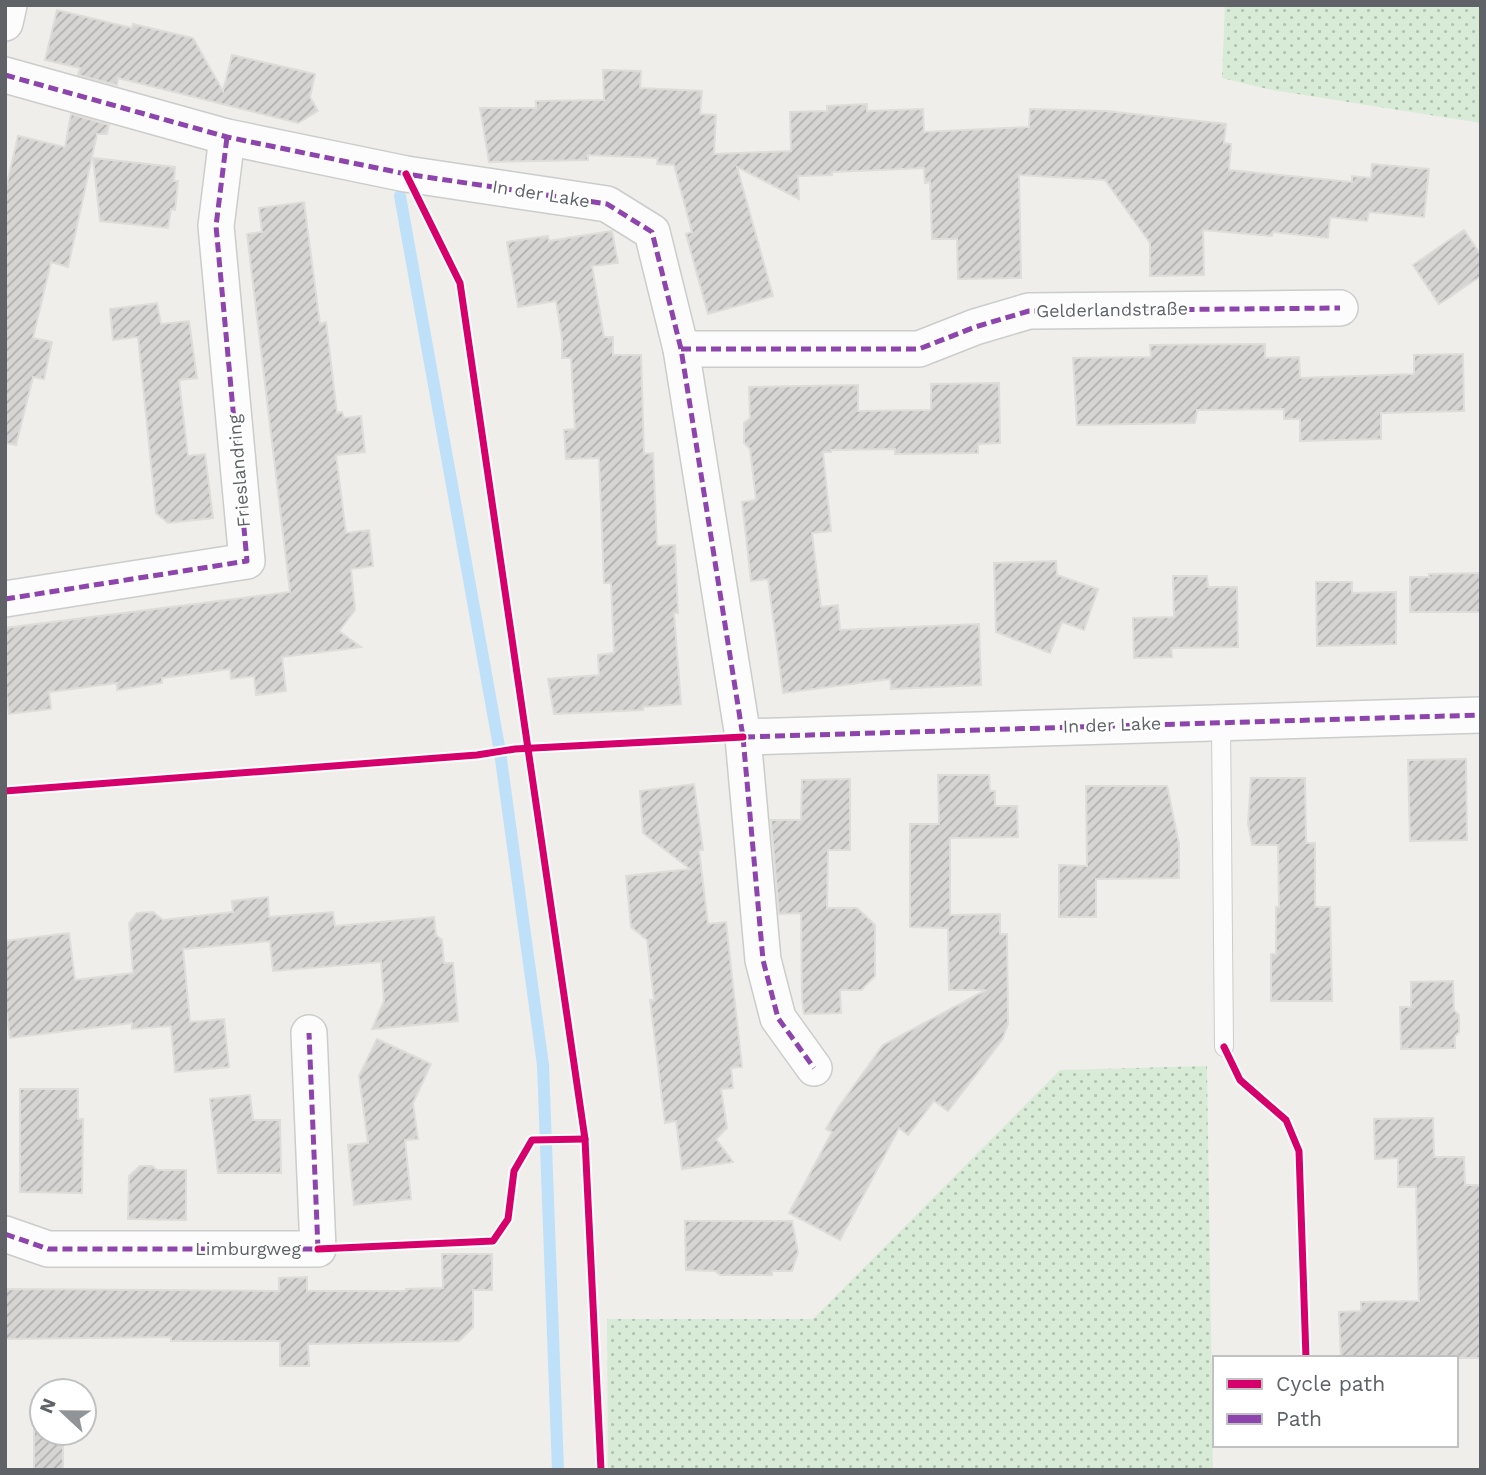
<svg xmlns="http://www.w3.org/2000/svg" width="1486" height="1475" viewBox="0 0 1486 1475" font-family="'Work Sans',sans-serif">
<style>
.grass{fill:url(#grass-dots)}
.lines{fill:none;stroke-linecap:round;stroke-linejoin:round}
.stream{stroke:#bfe0f9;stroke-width:12}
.building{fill:url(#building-hatch);stroke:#deddd9;stroke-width:2}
.lane-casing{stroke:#cbcccc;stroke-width:20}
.street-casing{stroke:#cbcccc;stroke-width:38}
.lane{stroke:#fdfcfc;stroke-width:18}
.street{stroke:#fdfcfc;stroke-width:35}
.quiet{stroke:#8e44ad;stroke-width:5;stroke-dasharray:10 5;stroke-linecap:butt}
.cycleway-casing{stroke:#fff;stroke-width:11}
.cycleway{stroke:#d6006c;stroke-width:7}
.labels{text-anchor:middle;stroke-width:5;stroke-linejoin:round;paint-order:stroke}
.street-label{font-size:18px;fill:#5f6368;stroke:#fff}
</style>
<defs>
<pattern id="grass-dots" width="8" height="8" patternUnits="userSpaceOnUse" patternTransform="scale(1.75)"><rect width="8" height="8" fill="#d8ebd6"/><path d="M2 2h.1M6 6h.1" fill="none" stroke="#b2c2b1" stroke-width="1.8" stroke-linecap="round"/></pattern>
<pattern id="building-hatch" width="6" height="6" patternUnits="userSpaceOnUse" patternTransform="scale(1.75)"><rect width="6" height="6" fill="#d6d5d3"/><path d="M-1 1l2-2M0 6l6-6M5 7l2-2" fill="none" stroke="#b1b0af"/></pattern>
</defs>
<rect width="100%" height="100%" fill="#efeeea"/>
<g class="grass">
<path d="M1225 5H1481V123L1272 90 1222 78Z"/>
<path d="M1207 1066 1213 1470H608L607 1319H813L1060 1070Z"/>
</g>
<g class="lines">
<path class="stream" d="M400 196 500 752 543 1065 558 1470"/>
</g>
<g class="building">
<path d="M57 10 132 28 133 24 193 38 223 91 232 55 315 74 310 97 318 111 298 123 118 78 117 85 78 75 80 68 45 60Z"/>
<path d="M603 70 641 71 640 88 702 91 700 114 716 115 714 154 791 151 790 112 827 111V106L867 104V111L923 109 924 132 1029 127 1030 109 1106 111 1226 124 1224 143 1231 144 1229 170 1352 182V176L1371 178 1372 164 1429 169 1424 217 1369 212 1367 221 1330 217 1328 238 1273 232 1272 236 1203 230 1204 275 1150 276V243L1105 180 1019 175 1021 278 958 279 957 239H932L930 182 925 183 924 168 832 172V175L798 176 799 199 737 167 773 296 708 314 686 234 692 232 674 165 657 164 658 158 588 155V160L489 162 480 108H536V101L604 100Z"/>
<path d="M71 114 109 125 107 134H97L68 267 51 262 33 338 52 342 44 379 33 377 16 445 5 443V192L18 136 65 147Z"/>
<path d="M93 158 175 167 174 181H178L175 210 171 209 168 228 100 221Z"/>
<path d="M304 202 320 324 326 322 337 413 342 412 344 418 361 416 365 452 336 455 346 533 369 530 373 566 351 569 355 610 339 631 361 647 282 657 286 691 256 695 254 676 231 679 230 669 162 678V683L117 690V683L49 692 51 709 9 714 5 686V628L290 592 247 234 262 232 259 208Z"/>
<path d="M1464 230 1481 255V276L1439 304 1413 265Z"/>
<path d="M612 231 618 263 592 266 604 337H613V355H641L644 454 653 453 657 546 675 545 678 613H674L681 704 643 707V710L554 714 548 679 599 675 598 655 614 653 611 583H604L599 458 566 459 564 430 575 429 571 358H562V339L556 301 518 307 507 242 548 236 549 241Z"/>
<path d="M157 303 161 324 189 321 197 378 179 380 188 456 205 454 213 518 168 523 156 513 138 337 113 340 110 309Z"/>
<path d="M1265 344V358L1299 357 1300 378 1414 374V355L1463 354 1464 411 1381 413V439L1300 441V419H1284V409L1197 410 1195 423 1077 425 1073 358 1151 357 1150 345Z"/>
<path d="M999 383 1000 443 978 444V453L895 454V449L831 450V452H823L831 531 812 533 821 607 838 605 840 630 979 624 981 685 891 689 890 679 783 693 768 579 751 581 742 502 756 500 750 449 744 443V423L750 418 749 387 858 385V411L931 410V384Z"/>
<path d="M1056 561 1057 575 1098 589 1084 630 1062 622 1050 653 996 632 994 563Z"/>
<path d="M1481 573V612H1410V577H1429V574Z"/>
<path d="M1173 576H1207L1208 587H1237L1238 647 1171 648 1172 657 1134 658 1133 618 1174 617Z"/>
<path d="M1316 582H1352V593L1396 592V644L1317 646Z"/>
<path d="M1466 759 1467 840 1410 841 1408 760Z"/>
<path d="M938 775H989L990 791H995V806H1017L1018 837 950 838V915L1000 914V934H1007L1008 1024 1002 1040 948 1111 934 1101 908 1135 899 1128 840 1240 789 1213 832 1132 826 1129 838 1108 883 1045 986 990H949L948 928 910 927V824H939Z"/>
<path d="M1251 778H1305L1306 843H1315V907H1330L1332 1001H1271V954H1276V907H1279L1278 845H1252L1248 823Z"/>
<path d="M850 779V850H828L827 908H857L875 925V976L861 990H840L841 1013 804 1014 802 1000 801 913 779 914 771 820H801L802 780Z"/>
<path d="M694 784 703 850H699L708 924 726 922 742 1067 731 1068 733 1088 721 1089 727 1128 716 1139 733 1162 682 1169 676 1121 665 1123 650 1000H654L647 940 631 927 626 876 690 869 643 833 640 791Z"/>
<path d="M1086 786H1167L1179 844V878L1096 879V917H1059V865L1087 866Z"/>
<path d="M268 897 269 917 333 912 335 926 434 917 436 935 442 940 444 963H453L458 1021 372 1029 384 1001 381 962 273 971 270 941 183 949 190 1022 224 1019 229 1067 175 1072 171 1026 132 1029V1023L10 1038 5 1002V941L69 933 75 980 133 973 129 923 137 913 153 912 163 920 233 912 232 901Z"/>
<path d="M1453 981 1454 1010 1459 1015V1032L1455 1036V1048L1401 1049 1400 1007H1411V982Z"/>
<path d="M377 1039 431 1064 413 1103 418 1139 405 1140 411 1199 354 1205 348 1145 368 1143 359 1076Z"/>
<path d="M20 1089H78V1119H83L82 1193 20 1192Z"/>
<path d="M250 1095 253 1120H280L281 1173H218L210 1099Z"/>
<path d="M1433 1118 1434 1157H1464L1465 1185H1481V1358H1341L1339 1312 1361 1311V1302L1419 1301 1416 1187H1398V1158L1375 1159 1374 1119Z"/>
<path d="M140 1166H152L157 1170H186V1220L128 1219 129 1176Z"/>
<path d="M685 1221H792L798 1252 792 1271H772V1275H720L715 1271 686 1270Z"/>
<path d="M442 1254H492V1290H473V1327L459 1341 308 1344 309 1366H280V1341H171V1337L5 1339V1289L279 1291V1278L307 1277V1291H406V1289L443 1288Z"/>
<path d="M34 1415H42V1433H63V1470H34Z"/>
</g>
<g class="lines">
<defs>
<path id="lane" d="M1221 722 1224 1047"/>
<g id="street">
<path d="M5 23 9 5"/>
<path d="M5 75 227 137 406 174 607 204 652 232 681 349 743 737 1481 715"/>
<path d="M681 349H919L975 327 1029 311 1340 308"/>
<path d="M5 599 247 561 216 226 227 137"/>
<path d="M743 737 763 960 778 1018 814 1068"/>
<path d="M5 1234 48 1249H318L309 1033"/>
</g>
</defs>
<use href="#lane" class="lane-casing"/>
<use href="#street" class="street-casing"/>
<use href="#lane" class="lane"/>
<use href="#street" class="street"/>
<g class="quiet">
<path d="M5 75 227 137 406 174 607 204 652 232 681 349 743 737 1481 715"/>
<path d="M681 349H919L975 327 1029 311 1340 308"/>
<path d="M5 599 247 561 216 226 227 137"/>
<path d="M743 737 763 960 778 1018 814 1068"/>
<path d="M5 1234 48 1249H318L309 1033"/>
</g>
<defs>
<g id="cycleway">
<path d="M406 174 460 283 585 1139 601 1470"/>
<path d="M5 791 477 755 515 749 743 737"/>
<path d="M1224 1047 1240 1080 1286 1120 1299 1151 1306 1358"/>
<path d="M318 1249 493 1241 508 1219 514 1171 532 1140 585 1139"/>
</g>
</defs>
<use href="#cycleway" class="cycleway-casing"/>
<use href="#cycleway" class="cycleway"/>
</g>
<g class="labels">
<g class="street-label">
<text transform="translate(541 194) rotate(9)" y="6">In der Lake</text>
<text transform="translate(1112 310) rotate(-1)" y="6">Gelderlandstraße</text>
<text transform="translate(239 471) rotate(-95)" y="6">Frieslandring</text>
<text transform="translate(1112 725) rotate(-2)" y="6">In der Lake</text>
<text x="248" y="1255">Limburgweg</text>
</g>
</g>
<rect width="1486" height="1475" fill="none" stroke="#5f6368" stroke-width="14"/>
<rect x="1213" y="1356" width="245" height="91" fill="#ffffff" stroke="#bfc1c3" stroke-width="2"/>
<rect x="1227" y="1379" width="35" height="10" fill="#d6006c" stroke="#bfc1c3" stroke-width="2"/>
<text x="1276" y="1391" font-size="21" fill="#5f6368">Cycle path</text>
<rect x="1227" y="1414" width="35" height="10" fill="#8e44ad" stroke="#bfc1c3" stroke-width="2"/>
<text x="1276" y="1426" font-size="21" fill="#5f6368">Path</text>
<g transform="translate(63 1412) rotate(292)"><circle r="33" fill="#ffffff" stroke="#bfc1c3" stroke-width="2"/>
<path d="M0-5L12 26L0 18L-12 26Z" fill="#919496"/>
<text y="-10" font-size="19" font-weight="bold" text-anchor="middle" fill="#5f6368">N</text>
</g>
</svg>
